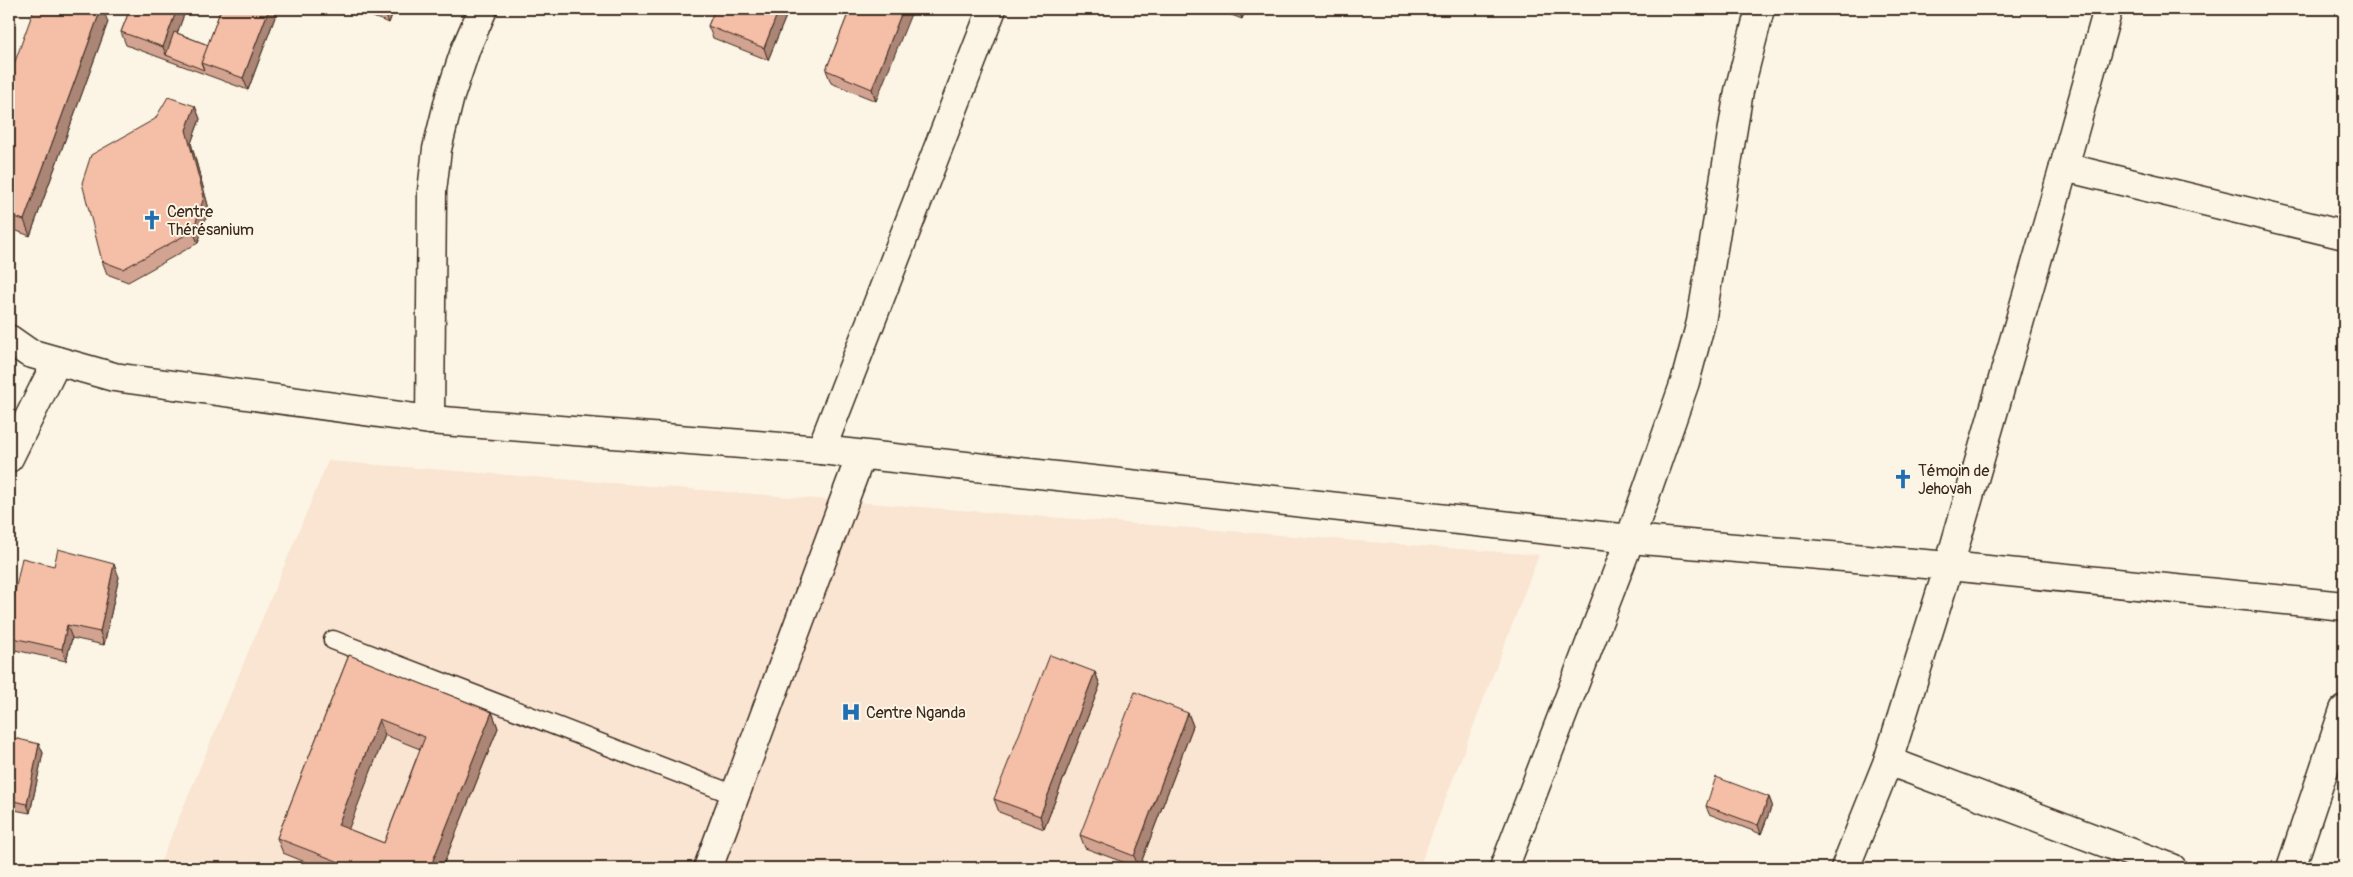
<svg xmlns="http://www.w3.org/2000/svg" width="2353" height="877" viewBox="0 0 2353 877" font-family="Pangolin,sans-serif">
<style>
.built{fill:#fae4d2}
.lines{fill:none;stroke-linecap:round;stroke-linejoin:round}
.lane-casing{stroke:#3b2a1e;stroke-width:21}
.street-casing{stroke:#3b2a1e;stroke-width:31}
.lane{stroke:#fcf5e5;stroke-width:18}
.street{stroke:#fcf5e5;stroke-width:28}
.wall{fill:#d2a390;stroke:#3b2a1e;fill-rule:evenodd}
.shaded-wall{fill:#ab8575;stroke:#3b2a1e}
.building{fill:#f4bea7;stroke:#3b2a1e;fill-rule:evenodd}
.labels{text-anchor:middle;stroke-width:4;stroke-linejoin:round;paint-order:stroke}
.poi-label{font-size:16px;fill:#3b2a1e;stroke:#fcf5e5;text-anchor:start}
</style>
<rect width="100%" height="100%" fill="#fcf5e5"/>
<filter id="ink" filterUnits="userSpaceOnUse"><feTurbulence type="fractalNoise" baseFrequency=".02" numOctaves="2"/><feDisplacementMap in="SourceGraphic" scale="10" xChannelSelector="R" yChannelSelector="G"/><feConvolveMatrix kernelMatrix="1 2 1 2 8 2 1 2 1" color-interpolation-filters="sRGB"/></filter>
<g filter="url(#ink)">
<path class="built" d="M328 461 1539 555 1419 868H158Z"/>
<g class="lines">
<defs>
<path id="lane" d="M333 640 735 795"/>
<g id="street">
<path d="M2064 167 2344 235"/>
<path d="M9 339 29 353 114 377 430 420 821 450 1630 539 1949 566 2344 606"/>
<path d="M430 420 432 191 437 149 450 96 466 48 483 9"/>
<path d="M821 450 992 9"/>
<path d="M9 458 57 361"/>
<path d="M1888 761 2172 868"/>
<path d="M708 868 861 455"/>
<path d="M1504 868 1630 539 1685 382 1701 322 1739 91 1760 9"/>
<path d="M1845 868 1888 761 1949 566 2064 167 2108 9"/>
<path d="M2291 868 2344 710"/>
</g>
</defs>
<use href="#lane" class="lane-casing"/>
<use href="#street" class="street-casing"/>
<use href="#lane" class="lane"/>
<use href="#street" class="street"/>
</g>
<g class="wall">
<path d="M130 9H186L177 33 208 45 221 9H278L248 90 126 45 121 32Z"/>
<path d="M353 9H394L389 23 354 10Z"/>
<path d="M715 9H789L768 60 713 38 708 26Z"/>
<path d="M850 9 876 101 831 83 826 70Z"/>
<path d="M1216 9H1246L1242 19Z"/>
<path d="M108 22 30 236 9 228V78Z"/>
<path d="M195 106 200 119 191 143 209 209 198 243 128 282 107 274 102 261Z"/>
<path d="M54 566 119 577 104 645 72 638 66 661 10 649 9 646V620Z"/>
<path d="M349 655 492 712 498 728 442 868H320L283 853 277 838ZM385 735 420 749 384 843 348 829Z"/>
<path d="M1095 672 1100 685 1044 829 999 812 994 799Z"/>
<path d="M1188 713 1193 726 1139 868 1085 848 1080 835Z"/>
<path d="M39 744 43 753 30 813 9 809V746Z"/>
<path d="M1769 797 1772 805 1761 834 1709 814 1706 806Z"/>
</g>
<g class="shaded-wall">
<path d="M101 9H103L108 22 30 236 24 220Z"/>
<path d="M177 9H186L169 56 166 55 163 47Z"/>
<path d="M269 9H278L248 90 243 78Z"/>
<path d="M387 9H394L389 23 385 14Z"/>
<path d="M779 9H789L768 60 764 48Z"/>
<path d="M903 9H913L876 101 872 89Z"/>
<path d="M1238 9H1246L1242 19Z"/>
<path d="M195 106 200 119 191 143 209 209 198 243 193 231 186 130Z"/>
<path d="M114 564 119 577 104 645 100 632Z"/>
<path d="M67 625 72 638 66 661 62 649Z"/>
<path d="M1095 672 1100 685 1044 829 1040 816Z"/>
<path d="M492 712 498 728 442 868H430Z"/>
<path d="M1188 713 1193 726 1139 868 1134 856Z"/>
<path d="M379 719 385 735 344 841 338 825Z"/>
<path d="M39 744 43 753 30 813 27 804Z"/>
<path d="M1769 797 1772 805 1761 834 1758 825Z"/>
</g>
<g class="building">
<path d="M34 9H101L24 220 9 215V78Z"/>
<path d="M130 9H177L163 47 121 32Z"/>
<path d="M221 9H269L243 78 201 63Z"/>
<path d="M372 9H387L385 14Z"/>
<path d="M715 9H779L764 48 708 26Z"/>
<path d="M850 9H903L872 89 826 70Z"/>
<path d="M174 32 208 45 201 63 204 70 166 55Z"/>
<path d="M168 97 195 106 186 130 204 197 193 231 123 269 102 261 82 183 91 155 155 119Z"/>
<path d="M58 549 114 564 100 632 67 625 62 649 9 637V620L22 558 54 566Z"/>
<path d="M349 655 492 712 430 868H355L277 838ZM379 719 425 737 384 843 338 825Z"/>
<path d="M1050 655 1095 672 1040 816 994 799Z"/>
<path d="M1135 692 1188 713 1134 856 1080 835Z"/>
<path d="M10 737 39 744 27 804 9 800V746Z"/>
<path d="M1716 777 1769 797 1758 825 1706 806Z"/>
</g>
</g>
<defs>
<symbol id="church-bare" viewBox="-9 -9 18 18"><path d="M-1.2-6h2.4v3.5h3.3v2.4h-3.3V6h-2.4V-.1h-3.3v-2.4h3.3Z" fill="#1f6fb2" stroke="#fcf5e5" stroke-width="2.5" paint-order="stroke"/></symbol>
<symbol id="hospital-bare" viewBox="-9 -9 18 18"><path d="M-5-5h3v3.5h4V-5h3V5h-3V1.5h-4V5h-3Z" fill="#1f6fb2" stroke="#fcf5e5" stroke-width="2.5" paint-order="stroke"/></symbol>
</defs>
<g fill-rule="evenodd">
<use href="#church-bare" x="138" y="206" width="28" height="28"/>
<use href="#church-bare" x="1889" y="465" width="28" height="28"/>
<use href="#hospital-bare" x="837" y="698" width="28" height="28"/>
</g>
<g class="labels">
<g class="poi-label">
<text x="167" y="217">Centre<tspan x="167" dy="18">Thérésanium</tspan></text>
<text x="1918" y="476">Témoin de<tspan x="1918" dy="18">Jehovah</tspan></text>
<text x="866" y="718">Centre Nganda</text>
</g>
</g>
<rect width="2353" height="877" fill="none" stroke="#fcf5e5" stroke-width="30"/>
<rect x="15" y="15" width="2323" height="847" fill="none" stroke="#3b2a1e" stroke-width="2" filter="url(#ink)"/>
</svg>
